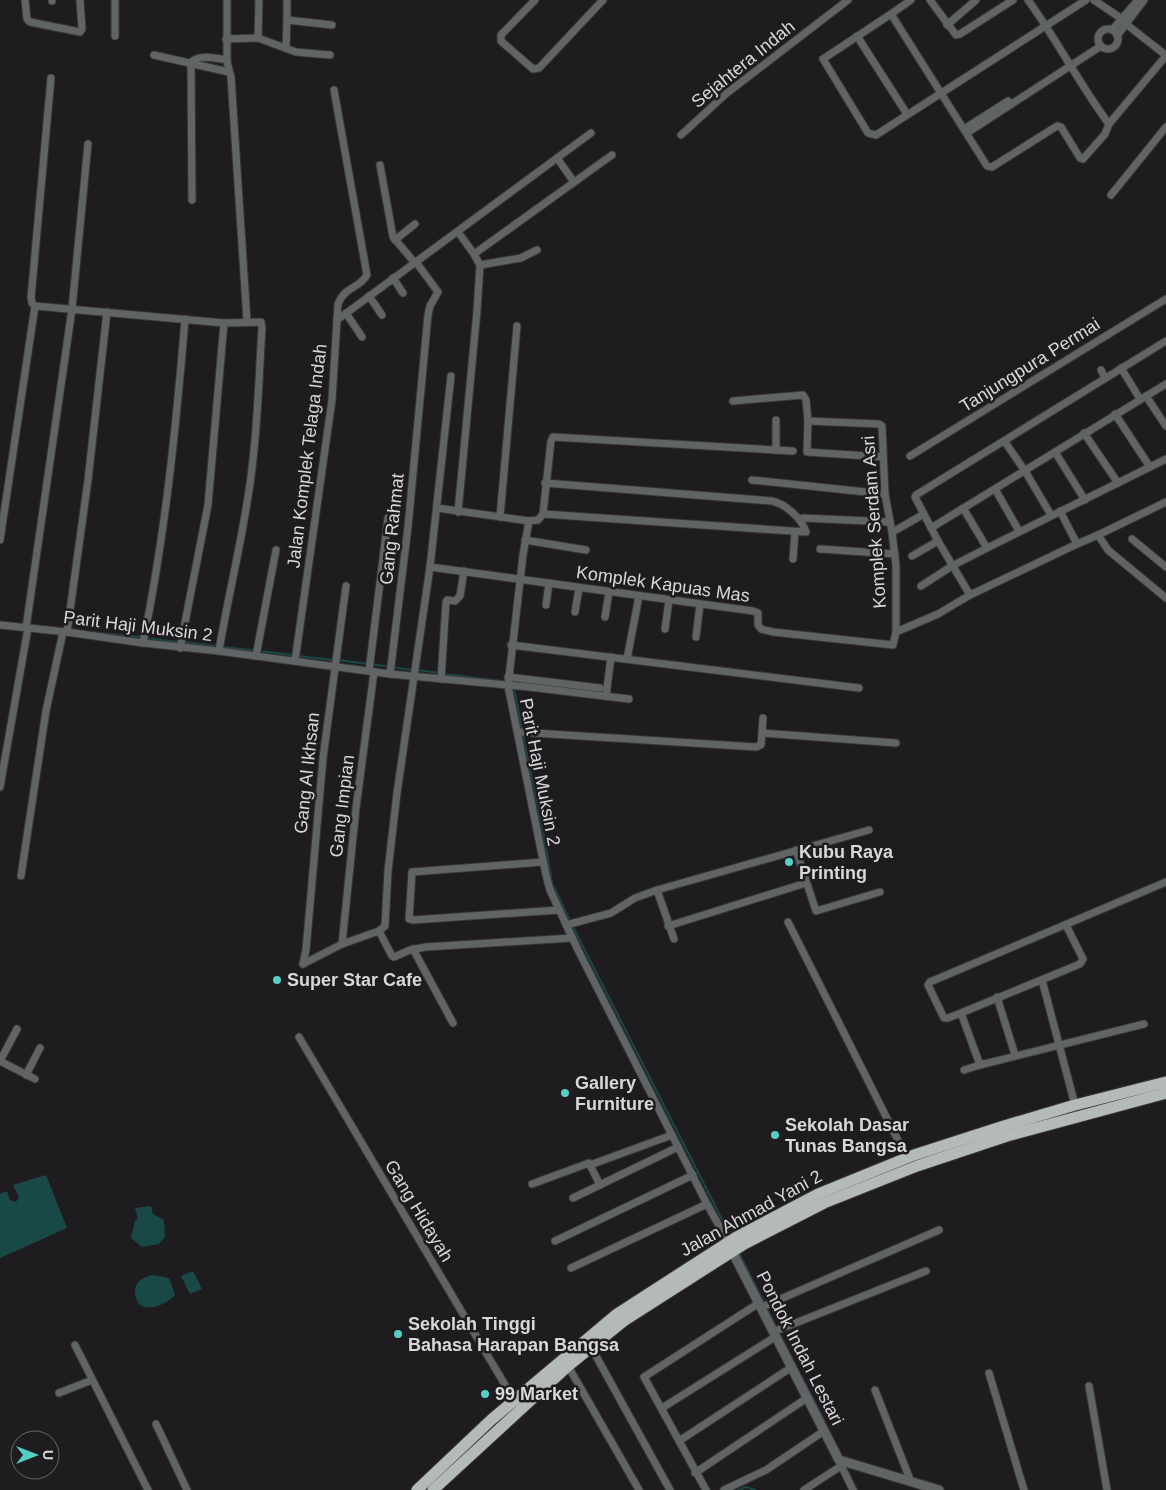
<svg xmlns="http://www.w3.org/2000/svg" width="1166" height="1490" viewBox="0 0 1166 1490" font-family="Arial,sans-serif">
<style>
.water{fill:#194946}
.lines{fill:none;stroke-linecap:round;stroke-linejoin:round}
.stream{stroke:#194946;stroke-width:2}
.minor-casing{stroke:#39363a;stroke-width:9}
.tertiary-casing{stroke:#39363a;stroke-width:11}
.trunk-casing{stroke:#39363a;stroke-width:13}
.minor{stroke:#616464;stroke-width:7}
.tertiary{stroke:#616464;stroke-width:9}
.trunk{stroke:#b4baba;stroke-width:11}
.poi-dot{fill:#55cec6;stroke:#1f1c20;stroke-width:2}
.labels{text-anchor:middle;stroke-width:5;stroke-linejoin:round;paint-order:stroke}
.street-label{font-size:18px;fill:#d9d7d9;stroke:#1f1c20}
.poi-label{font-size:18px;font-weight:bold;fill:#d9d7d9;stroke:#1f1c20;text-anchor:start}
</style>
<rect width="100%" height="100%" fill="#1f1c20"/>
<g class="water">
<path d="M46 1175 67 1228 0 1258V1194L7 1191 10 1200 16 1202 19 1197 13 1185Z"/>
<path d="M151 1206 153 1214 164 1220 165 1237 159 1244 142 1247 131 1238 135 1221 138 1218 135 1208Z"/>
<path d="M193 1271 202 1289 190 1294 181 1276Z"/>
<path d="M152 1275 169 1278 175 1295C168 1303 149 1313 139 1304 138 1303 136 1299 136 1297 132 1284 141 1278 152 1275Z"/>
</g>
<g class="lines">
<g class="stream">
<path d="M90 632 142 637"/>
<path d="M146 638 177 642"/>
<path d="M184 642 216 646"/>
<path d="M224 647 293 655"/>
<path d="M298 656 333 660"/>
<path d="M338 660 368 664"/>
<path d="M373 665 388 666"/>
<path d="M392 667 412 670"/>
<path d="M417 670 440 673"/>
<path d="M444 674 502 681"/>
<path d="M514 688 522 730"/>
<path d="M523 735 543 831 552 883 570 921"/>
<path d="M572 925 730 1235"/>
<path d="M739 1253 765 1304"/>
<path d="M767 1308 777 1329"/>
<path d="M779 1333 825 1422"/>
<path d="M845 1465 857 1490"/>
<path d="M738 1490 746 1487 755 1490"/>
</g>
<defs>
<g id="minor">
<path d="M25 0 27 19 30 22 80 32 82 29 80 0"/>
<path d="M52 0V1"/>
<path d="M115 0V36"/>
<path d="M227 0V62L231 77 247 321"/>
<path d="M535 0 501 35V41L533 69 539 68 603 0"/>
<path d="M911 0 891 14 987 166 992 167 1057 126 1061 127 1080 158 1083 159 1105 134 1109 124C1080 85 1057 40 1028 0"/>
<path d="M930 0 956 35 960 34 1013 0"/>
<path d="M1094 0 1122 19"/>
<path d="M891 14 823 59 868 133 876 135 1086 0"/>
<path d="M287 20V0"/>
<path d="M947 25 976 0"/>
<circle cx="1108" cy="39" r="10"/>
<path d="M1112 30 1138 0"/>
<path d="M857 36 907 114"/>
<path d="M1117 36 1144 0"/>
<path d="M258 38 296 52 330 55"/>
<path d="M226 39 258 38 259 0"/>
<path d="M286 48 287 20 332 25"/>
<path d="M154 55 229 72"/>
<path d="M1109 124 1165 57 1163 53 1126 24"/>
<path d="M964 129 1008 101"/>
<path d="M967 133 1101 46"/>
<path d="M681 135 727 93 848 0"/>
<path d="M557 158 574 182"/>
<path d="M380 165 393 237 415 263"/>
<path d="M1111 195 1166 127"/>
<path d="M192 200 191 62C201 54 214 58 227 60"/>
<path d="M458 232 474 254 612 155"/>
<path d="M395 240 415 224"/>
<path d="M480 265 521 258 537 250"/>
<path d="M393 278 403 293"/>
<path d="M369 296 382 315"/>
<path d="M35 306 224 323 261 322 262 328C259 374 258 422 252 468 245 530 229 590 219 651"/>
<path d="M346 313 362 337"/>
<path d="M337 320 591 133"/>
<path d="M1121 368 1140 399"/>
<path d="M1101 370 1105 378"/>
<path d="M451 376 430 567 397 793 388 871 385 926 379 931 392 956 394 957 410 950 426 947 572 938"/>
<path d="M1146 396 1166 426"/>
<path d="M733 401 803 395 806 400 808 421"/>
<path d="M1115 414 1150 467"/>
<path d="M1084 433 1118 483"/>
<path d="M1005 442 1025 471 1051 515"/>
<path d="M776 450V420"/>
<path d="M1055 452 1085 500"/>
<path d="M910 456 1166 299"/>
<path d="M752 480 885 494"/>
<path d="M995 489 1019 531"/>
<path d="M437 508 529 521 523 555 508 686 546 875 550 890 578 950 707 1204 728 1242"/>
<path d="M963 508 987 548"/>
<path d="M1060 511 1077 544"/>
<path d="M458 512 477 311 480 265 474 254"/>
<path d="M543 514 806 532C802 519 786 504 772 501L545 483"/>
<path d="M500 517 517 326"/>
<path d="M803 518 890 522"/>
<path d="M529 521 538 520 543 514 551 441 553 437 793 451"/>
<path d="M931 528 1166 384"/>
<path d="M896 530 924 514"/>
<path d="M1098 535 1108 550 1166 598"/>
<path d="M1132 539 1166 567"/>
<path d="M0 540 35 306 32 303 31 298 51 78"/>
<path d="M525 540 586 550"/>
<path d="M820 549 895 554"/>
<path d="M912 556 938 541"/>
<path d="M793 559 795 532"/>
<path d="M430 567 753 611 758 613V625L761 629 773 632 893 645 896 632V566L892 532 885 494 882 426 879 424 808 421 807 452 883 457"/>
<path d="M921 586 952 566 987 548 1166 459"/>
<path d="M970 595 938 541 915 497 916 495 1166 341"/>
<path d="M546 605 549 583"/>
<path d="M575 612 579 588"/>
<path d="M605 617 609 592"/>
<path d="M0 625 67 632 143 643 219 651 390 674 529 687 629 699"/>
<path d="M26 628 72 309 88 144"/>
<path d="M665 629 669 600"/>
<path d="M67 632 88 480 107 312"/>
<path d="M896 632 938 614 970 595 1077 544 1098 535 1166 502"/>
<path d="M696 637 700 604"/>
<path d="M143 643C165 536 176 428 185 319"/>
<path d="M511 645 859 688"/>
<path d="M180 648 208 505 224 323"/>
<path d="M256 656 276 550"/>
<path d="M627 659 639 596"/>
<path d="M295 661 332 400 338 304C345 286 359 289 367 275L334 90"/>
<path d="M369 671 388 518"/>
<path d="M390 674 408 527 428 315 430 306 438 292 416 262"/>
<path d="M508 677 600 688"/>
<path d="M441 679 446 602 447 600 455 601 460 596 464 571"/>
<path d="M606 696 611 657"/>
<path d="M518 732 756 747 761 745 762 733 896 743"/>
<path d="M762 733 763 718"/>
<path d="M0 787 28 628"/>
<path d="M796 850 816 911 880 892"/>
<path d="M543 862 412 872 409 919 413 920 559 910"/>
<path d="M21 876 46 711 63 632"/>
<path d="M657 890 674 939"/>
<path d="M788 922 907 1158"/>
<path d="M566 925 611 913 635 898 657 890 869 830"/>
<path d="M1066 925 1083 959 1080 964 961 1013 948 1018H944L928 985 930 982 1166 882"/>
<path d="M668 926 806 883"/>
<path d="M342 944 356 808 374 672"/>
<path d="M413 949 453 1023"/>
<path d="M303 964 306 950 323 758 346 586"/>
<path d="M303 964 342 944 379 931"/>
<path d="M1042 980 1075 1105"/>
<path d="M997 997 1015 1055"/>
<path d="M961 1013 980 1065 1144 1024"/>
<path d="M17 1029 0 1061 35 1079"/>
<path d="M299 1037 514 1400"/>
<path d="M964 1070 983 1064"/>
<path d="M26 1075 40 1048"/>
<path d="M590 1165 600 1185"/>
<path d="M532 1184 589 1163 590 1165 672 1135"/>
<path d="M573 1198 678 1147"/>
<path d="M555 1241 693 1175"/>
<path d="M571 1268 707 1204"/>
<path d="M762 1307 939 1230"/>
<path d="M773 1332 926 1271"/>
<path d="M75 1345 148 1490"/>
<path d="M591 1347 670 1490"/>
<path d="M568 1366 639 1490"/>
<path d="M989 1373 1024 1490"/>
<path d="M1089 1386 1107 1490"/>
<path d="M875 1390 911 1482"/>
<path d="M59 1393 92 1380"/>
<path d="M662 1408 775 1337"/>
<path d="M156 1424 187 1490"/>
<path d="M679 1441 792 1367"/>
<path d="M840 1463 853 1490"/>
<path d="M695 1473 807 1398"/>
<path d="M706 1490 644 1377 759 1303"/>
<path d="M724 1490 766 1470 824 1431"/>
<path d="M804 1490 841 1466"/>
</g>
<path id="tertiary" d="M732 1251 839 1460 939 1490"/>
<g id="trunk">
<path d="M417 1490 491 1420 617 1314 738 1236 818 1194 914 1155 1004 1126 1075 1105 1166 1082"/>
<path d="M433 1490 568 1366 625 1320 744 1244 824 1203 917 1166 1007 1136 1166 1093"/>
</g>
</defs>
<use href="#minor" class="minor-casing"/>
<use href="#tertiary" class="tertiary-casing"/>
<use href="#trunk" class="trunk-casing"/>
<use href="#minor" class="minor"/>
<use href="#tertiary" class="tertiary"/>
<use href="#trunk" class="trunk"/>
</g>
<g class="poi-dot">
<circle cx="789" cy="862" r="5"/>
<circle cx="277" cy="980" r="5"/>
<circle cx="565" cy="1093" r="5"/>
<circle cx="775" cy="1135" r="5"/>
<circle cx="398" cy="1334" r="5"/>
<circle cx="485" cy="1394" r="5"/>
</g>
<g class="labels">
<g class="street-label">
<text transform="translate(743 64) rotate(-39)" y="6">Sejahtera Indah</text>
<text transform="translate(1030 365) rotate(-32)" y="6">Tanjungpura Permai</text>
<text transform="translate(307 456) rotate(-83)" y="6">Jalan Komplek Telaga Indah</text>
<text transform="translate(874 522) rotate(-94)" y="6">Komplek Serdam Asri</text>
<text transform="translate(392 529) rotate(-84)" y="6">Gang Rahmat</text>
<text transform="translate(663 584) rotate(8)" y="6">Komplek Kapuas Mas</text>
<text transform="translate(138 626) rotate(7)" y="6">Parit Haji Muksin 2</text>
<text transform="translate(540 772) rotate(79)" y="6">Parit Haji Muksin 2</text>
<text transform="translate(307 773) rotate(-84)" y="6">Gang Al Ikhsan</text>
<text transform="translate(342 806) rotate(-83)" y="6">Gang Impian</text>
<text transform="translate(419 1211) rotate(59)" y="6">Gang Hidayah</text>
<text transform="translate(751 1213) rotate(-29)" y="6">Jalan Ahmad Yani 2</text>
<text transform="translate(800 1348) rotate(63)" y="6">Pondok Indah Lestari</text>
</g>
<g class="poi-label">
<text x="799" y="858">Kubu Raya<tspan x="799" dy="21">Printing</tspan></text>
<text x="287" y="986">Super Star Cafe</text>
<text x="575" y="1089">Gallery<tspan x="575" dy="21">Furniture</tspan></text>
<text x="785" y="1131">Sekolah Dasar<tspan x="785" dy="21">Tunas Bangsa</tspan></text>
<text x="408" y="1330">Sekolah Tinggi<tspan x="408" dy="21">Bahasa Harapan Bangsa</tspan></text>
<text x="495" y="1400">99 Market</text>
</g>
</g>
<g transform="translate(35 1455) rotate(90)"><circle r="24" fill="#1f1c20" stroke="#69676a"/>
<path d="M0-4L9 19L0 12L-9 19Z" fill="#55cec6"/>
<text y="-8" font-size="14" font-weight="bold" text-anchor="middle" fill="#d9d7d9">U</text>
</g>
</svg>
